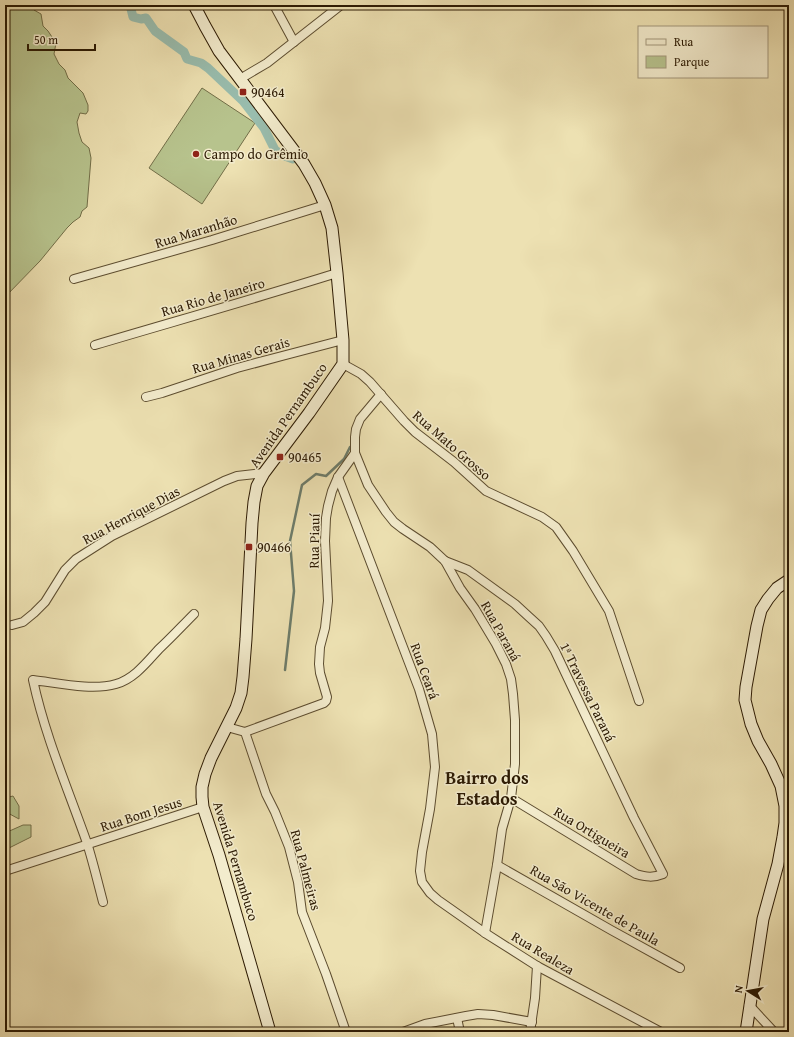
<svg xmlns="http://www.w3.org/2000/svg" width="794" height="1037" viewBox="0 0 794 1037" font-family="'Gentium Book Plus',serif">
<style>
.green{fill:#b7c38d;stroke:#726e48}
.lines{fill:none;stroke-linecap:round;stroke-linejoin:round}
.stream{stroke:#6d7c6a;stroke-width:2.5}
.canal{stroke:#99bdae;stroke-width:9}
.street-casing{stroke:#5c4c2f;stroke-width:10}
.secondary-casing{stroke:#2c1a03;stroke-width:13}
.street{stroke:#f3eccd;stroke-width:8}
.secondary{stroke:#f3eccd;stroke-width:11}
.poi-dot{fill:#8f2418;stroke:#f3eccd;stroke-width:1.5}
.labels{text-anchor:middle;stroke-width:3;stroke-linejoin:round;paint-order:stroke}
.poi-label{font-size:14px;fill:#2c1a03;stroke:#f3eccd;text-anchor:start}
.street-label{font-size:14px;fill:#2c1a03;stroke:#f3eccd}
.district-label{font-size:18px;font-weight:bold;fill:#2c1a03;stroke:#f3eccd}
</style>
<rect width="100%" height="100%" fill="#ede1b2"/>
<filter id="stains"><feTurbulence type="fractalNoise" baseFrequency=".005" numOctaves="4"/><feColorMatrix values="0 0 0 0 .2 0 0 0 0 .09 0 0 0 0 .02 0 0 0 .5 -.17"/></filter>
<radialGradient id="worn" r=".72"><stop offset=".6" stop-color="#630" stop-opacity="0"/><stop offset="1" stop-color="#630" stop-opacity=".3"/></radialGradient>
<g class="green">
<path d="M5 5H35L34 10 41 14 43 26 48 31 56 43 54 54 59 64 65 70 68 78 83 93 88 105V111L86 114 80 113 77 122 79 133 82 142 89 148 91 158 87 207 82 211 80 217 73 222 67 228 40 261 5 297Z"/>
<path d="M202 88 255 123 202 204 149 168Z"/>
<path d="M13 796 19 806V819L6 812 5 813V798Z"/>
<path d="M23 825H31V837L5 850V833Z"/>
</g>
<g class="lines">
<path class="stream" d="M285 670 294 591 290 541 302 485 316 474 326 476 344 459 350 447"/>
<path class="canal" d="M130 5 133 17 141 19 146 18 155 31 184 52 187 59 201 63 208 68 243 101 264 128 275 150 282 155 293 159"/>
<defs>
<g id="street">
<path d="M274 5 294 42"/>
<path d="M240 79 267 63 341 5"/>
<path d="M74 279 212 240 325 205"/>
<path d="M95 345C176 321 257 298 337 273"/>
<path d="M343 364 361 374 370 382 404 421 415 432 454 462 486 491 542 517 556 527 573 551 609 611 639 701"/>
<path d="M146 397 162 393 237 368 282 356 343 340"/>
<path d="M355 453 368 485 386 512 394 522 403 529 430 547 445 561 460 588 475 609 496 644 506 664 511 679 513 694 515 720V764L511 798 502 829 497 865 485 933"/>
<path d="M338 477 419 689 432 734 435 767 430 809 422 852 420 871 422 882 430 893 438 900 485 933 537 966 661 1032"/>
<path d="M445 561 468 570 515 604 528 616 539 626 546 636 555 651 634 818 663 874C653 878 646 877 636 874L511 798"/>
<path d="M12 625 23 622 34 613 45 602 65 570 76 559 112 536 224 481 237 476 264 473"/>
<path d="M227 727 245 732 266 794 275 812 289 847 298 882 302 912 326 974 346 1032"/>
<path d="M245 732 324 703 326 701 327 697 320 673 319 664 320 647 325 628 328 601 325 541 326 518 328 506 332 491 338 477 355 453V437L356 429 360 419 381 394"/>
<path d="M497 865 611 930 680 968"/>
<path d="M5 871 203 807"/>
<path d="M103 902C98 883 93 862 87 843 68 789 45 736 33 680 58 683 92 691 116 684 134 679 147 662 159 649 171 638 182 626 194 614"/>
<path d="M749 1005 774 1032"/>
<path d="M457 1018 460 1032"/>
<path d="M403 1032 425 1024 466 1016 478 1014 493 1015 532 1022"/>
<path d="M530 1032 535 998 537 966"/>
</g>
<g id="secondary">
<path d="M194 5 205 26 219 51 304 164 315 183 325 205 332 228 337 273 343 340V364L309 413 264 473 257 486 254 502 252 523 246 639 243 677 241 693 236 708 211 758 205 774 202 787V797L203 807 219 855 270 1032"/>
<path d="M746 1032 763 919 778 864 783 837 785 823V806L781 786 771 764 758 741 751 724 745 700 746 687 757 626 761 610 768 599 777 588 789 580"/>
</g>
</defs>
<use href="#street" class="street-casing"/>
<use href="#secondary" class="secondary-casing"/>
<use href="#street" class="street"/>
<use href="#secondary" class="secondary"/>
</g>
<g class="poi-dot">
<rect x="239" y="88" width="8" height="8" rx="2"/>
<circle cx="196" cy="154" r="4"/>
<rect x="276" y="453" width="8" height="8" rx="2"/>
<rect x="245" y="543" width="8" height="8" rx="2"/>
</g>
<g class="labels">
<g class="poi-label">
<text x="251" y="97">90464</text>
<text x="204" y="159">Campo do Grêmio</text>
<text x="288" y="462">90465</text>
<text x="257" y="552">90466</text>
</g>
<g class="street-label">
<text transform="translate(196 231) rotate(-17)" y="5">Rua Maranhão</text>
<text transform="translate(213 297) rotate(-16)" y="5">Rua Rio de Janeiro</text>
<text transform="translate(241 355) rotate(-16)" y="5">Rua Minas Gerais</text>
<text transform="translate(288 415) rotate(-55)" y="5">Avenida Pernambuco</text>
<text transform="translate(452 445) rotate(41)" y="5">Rua Mato Grosso</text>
<text transform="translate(131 515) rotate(-28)" y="5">Rua Henrique Dias</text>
<text transform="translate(314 541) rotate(-89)" y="5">Rua Piauí</text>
<text transform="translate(501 631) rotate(61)" y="5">Rua Paraná</text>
<text transform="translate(425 671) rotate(70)" y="5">Rua Ceará</text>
<text transform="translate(588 692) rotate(64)" y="5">1ª Travessa Paraná</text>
<text transform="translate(141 814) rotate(-18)" y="5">Rua Bom Jesus</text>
<text transform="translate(592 832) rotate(31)" y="5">Rua Ortigueira</text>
<text transform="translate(236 861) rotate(73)" y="5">Avenida Pernambuco</text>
<text transform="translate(306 870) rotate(75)" y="5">Rua Palmeiras</text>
<text transform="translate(595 905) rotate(30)" y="5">Rua São Vicente de Paula</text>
<text transform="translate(543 953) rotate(31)" y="5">Rua Realeza</text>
</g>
<g class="district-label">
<text x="487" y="784">Bairro dos<tspan x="487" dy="21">Estados</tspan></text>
</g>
</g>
<rect width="794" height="1037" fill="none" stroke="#ede1b2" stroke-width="20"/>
<rect x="6" y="6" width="782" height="1025" fill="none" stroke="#2c1a03" stroke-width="2"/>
<rect x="10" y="10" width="774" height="1017" fill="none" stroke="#2c1a03"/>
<rect x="638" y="26" width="130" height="52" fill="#f3eccd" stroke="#a3987c"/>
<rect x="646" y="39" width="20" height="6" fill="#f3eccd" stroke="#a3987c"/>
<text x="674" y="46" font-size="12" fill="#2c1a03">Rua</text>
<rect x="646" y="56" width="20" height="12" fill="#b7c38d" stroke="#a3987c"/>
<text x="674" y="66" font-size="12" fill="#2c1a03">Parque</text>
<g transform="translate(748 991) rotate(281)" stroke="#f3eccd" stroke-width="3" paint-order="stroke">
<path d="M0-3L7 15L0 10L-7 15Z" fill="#2c1a03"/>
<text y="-6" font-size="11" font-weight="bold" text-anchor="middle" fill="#2c1a03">N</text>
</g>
<path d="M28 44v6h67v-6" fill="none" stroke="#2c1a03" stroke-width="2"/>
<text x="34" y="44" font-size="12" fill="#2c1a03" stroke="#f3eccd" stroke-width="3" paint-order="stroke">50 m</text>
<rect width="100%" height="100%" filter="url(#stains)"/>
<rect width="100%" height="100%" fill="url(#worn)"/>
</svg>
